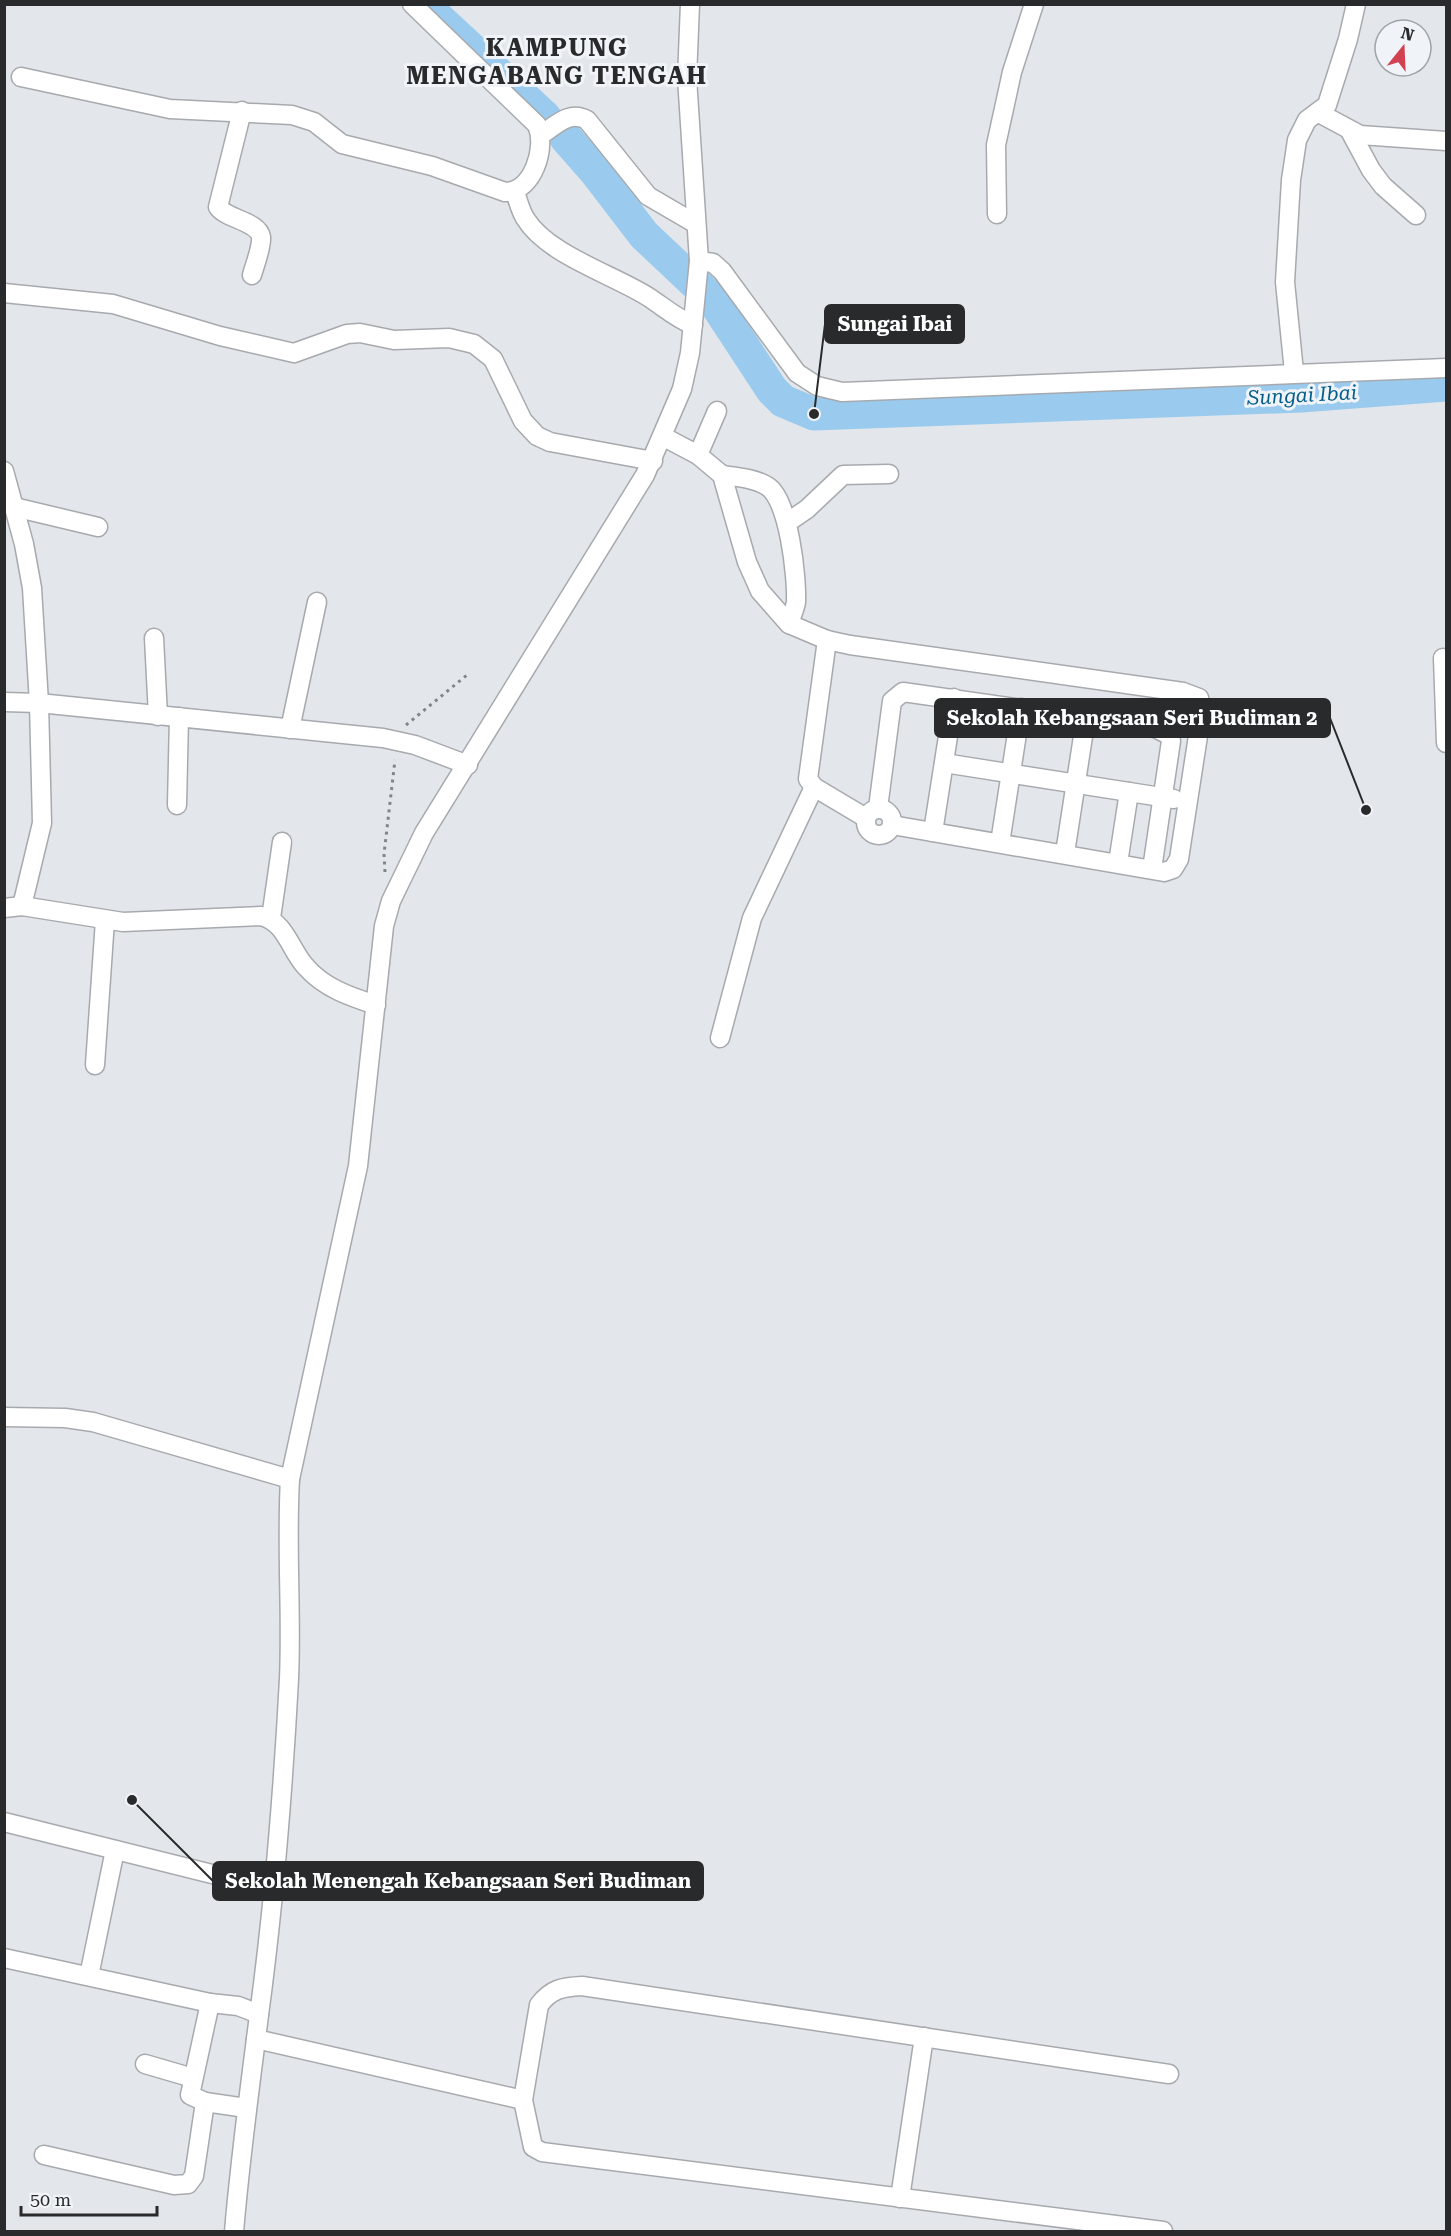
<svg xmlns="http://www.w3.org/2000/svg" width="1451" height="2236" viewBox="0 0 1451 2236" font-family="'Roboto Serif',serif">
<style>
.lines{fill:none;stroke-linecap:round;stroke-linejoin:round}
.river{stroke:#9acbee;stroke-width:33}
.minor-casing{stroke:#a6aaae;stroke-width:21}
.path{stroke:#828587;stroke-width:3;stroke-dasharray:3 4.5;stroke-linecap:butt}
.minor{stroke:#fff;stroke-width:18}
.labels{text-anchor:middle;stroke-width:6;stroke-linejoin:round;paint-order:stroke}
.water-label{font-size:20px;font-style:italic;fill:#055e89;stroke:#f0f4f8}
.district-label{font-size:24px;font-weight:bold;letter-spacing:1.5px;fill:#282a2b;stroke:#f0f4f8}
.leader{fill:none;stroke:#282a2b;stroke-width:2}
.callout-dot{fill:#282a2b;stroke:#f0f4f8;stroke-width:2}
.callout{fill:#282a2b;stroke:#282a2b;stroke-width:2}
.callout-label{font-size:20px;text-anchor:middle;font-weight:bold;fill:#fff}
</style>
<rect width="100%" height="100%" fill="#e3e7eb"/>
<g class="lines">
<g class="river">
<path d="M438 18 545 117"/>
<path d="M566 138 595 171 644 235 713 300 772 390 783 401 814 414 1301 396 1446 385"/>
</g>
<defs>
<g id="minor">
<path d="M21 77 170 109 292 115 314 122 342 144 432 166 505 192C533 192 547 147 537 125L412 4"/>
<path d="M242 111 218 207C228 220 258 221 261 237 262 247 255 264 252 275"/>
<path d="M1319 113 1360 135 1446 141"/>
<path d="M1350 131 1371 170 1383 186 1416 215"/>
<path d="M541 135C556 125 570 110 587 120L648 196 696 224"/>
<path d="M515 192C518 200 520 210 525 218 547 255 615 275 650 298 665 308 676 318 693 325"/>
<path d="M997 214 996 145 1012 72 1034 4"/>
<path d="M699 261 713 263 722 271 797 373 817 386 842 392 1446 368"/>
<path d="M4 293 113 304 220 336 294 353 347 334 360 333 394 340 449 338 474 344 493 359 523 421 537 436 550 442 653 461"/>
<path d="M1294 372 1285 282 1291 180 1297 140 1307 120 1327 105 1348 39 1356 4"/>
<path d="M664 437 698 455 722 475 747 562 760 591 789 624 827 640 850 645 1183 692 1199 698 1202 710 1179 859 1173 869 1164 872 892 825"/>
<path d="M698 455 717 411"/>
<path d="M4 471 24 544 32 588 39 703 42 823 22 906"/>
<path d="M722 475C737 477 754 478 767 486 789 499 797 577 796 602 795 609 791 617 789 624"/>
<path d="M14 507 98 527"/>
<path d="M788 522 807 509 843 475 889 474"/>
<path d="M154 638 158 716"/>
<path d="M827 640 808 779 814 787 866 818"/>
<path d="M1443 658 1446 743"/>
<path d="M4 702 39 703 383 738 415 745 468 765"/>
<path d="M290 729 317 602"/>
<path d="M944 763 1174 799"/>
<path d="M177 805 179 717"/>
<path d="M878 808 892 701 903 692 1155 728 1169 735 1171 741 1152 869"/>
<circle cx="879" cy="822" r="13"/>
<path d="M933 832 954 698"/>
<path d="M1000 843 1021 708"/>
<path d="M1065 853 1086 717"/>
<path d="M1118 863 1129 792"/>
<path d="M4 908 22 906 123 922 261 916C286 922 290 950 306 967 324 988 351 997 376 1005"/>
<path d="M271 918 282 842"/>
<path d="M720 1038 752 918 814 787"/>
<path d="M95 1065 105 920"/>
<path d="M4 1417 65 1418 93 1422 290 1479"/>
<path d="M4 1822 272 1889"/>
<path d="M4 1958 210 2003 238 2006 259 2014"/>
<path d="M89 1976 115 1850"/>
<path d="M256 2039 523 2100"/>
<path d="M145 2064 193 2078"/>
<path d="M205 2102 246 2108"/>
<path d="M44 2155 174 2185 188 2184 194 2176 205 2102 190 2095 210 2003"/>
<path d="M900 2198 924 2037"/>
<path d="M1163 2231 542 2152 533 2147 523 2100 539 2005C551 1989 562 1987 582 1986L1169 2074"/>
<path d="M234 2232C240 2159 250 2087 259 2015 274 1904 283 1791 289 1679 292 1613 286 1546 290 1479L358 1166 384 926 391 901 424 833 645 475 682 389 690 353 699 261 687 78 690 4"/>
</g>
</defs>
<use href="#minor" class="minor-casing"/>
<g class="path">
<path d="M406 725 467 675"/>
<path d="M385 872 384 854 395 760"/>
</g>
<use href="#minor" class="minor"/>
</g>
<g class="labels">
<g class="water-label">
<text transform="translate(1302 395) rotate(-3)" y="7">Sungai Ibai</text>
</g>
<g class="district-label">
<text x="557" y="56">KAMPUNG<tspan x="557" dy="28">MENGABANG TENGAH</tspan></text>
</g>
</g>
<path class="leader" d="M814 414L825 324M1366 810L1330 718M132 1800L213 1881"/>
<g class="callout-dot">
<circle cx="814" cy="414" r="6"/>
<circle cx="1366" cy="810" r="6"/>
<circle cx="132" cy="1800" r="6"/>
</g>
<g class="callout">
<rect x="825" y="305" width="139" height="38" rx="6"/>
<rect x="935" y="699" width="395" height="38" rx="6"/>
<rect x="213" y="1862" width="490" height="38" rx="6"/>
</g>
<g class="callout-label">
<text x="895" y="331">Sungai Ibai</text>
<text x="1132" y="725">Sekolah Kebangsaan Seri Budiman 2</text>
<text x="458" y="1888">Sekolah Menengah Kebangsaan Seri Budiman</text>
</g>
<rect width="1451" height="2236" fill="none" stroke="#282a2b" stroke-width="12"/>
<g transform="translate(1403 48) rotate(18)"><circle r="28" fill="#f0f4f8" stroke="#a0a3a6" stroke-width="1.5"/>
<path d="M0-4.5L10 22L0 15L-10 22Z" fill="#d24151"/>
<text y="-9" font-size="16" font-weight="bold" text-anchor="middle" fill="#282a2b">N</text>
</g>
<path d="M21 2206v9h136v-9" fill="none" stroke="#282a2b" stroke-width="3"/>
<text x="30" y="2206" font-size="18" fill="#282a2b" stroke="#f0f4f8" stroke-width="4.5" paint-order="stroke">50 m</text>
</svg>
